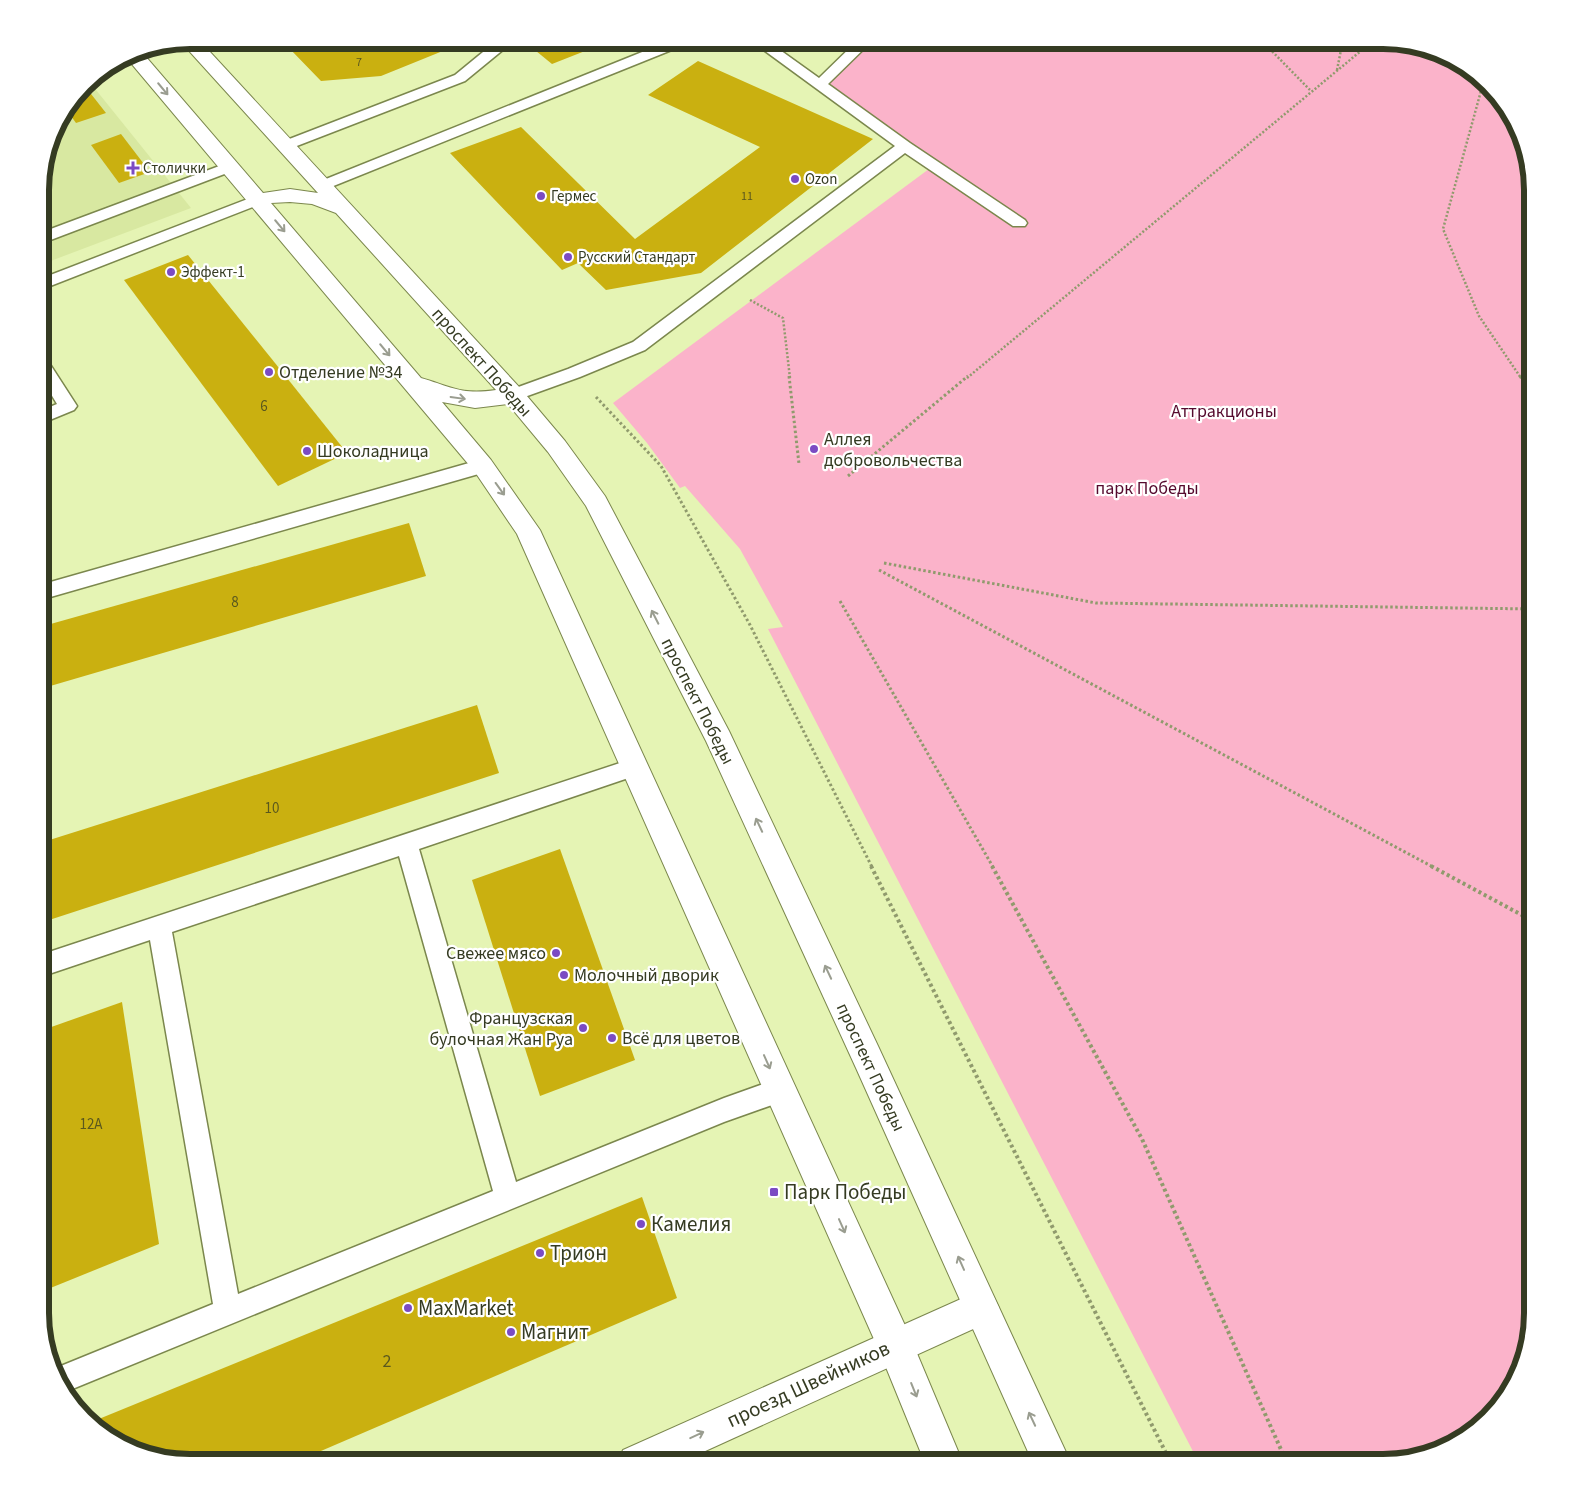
<svg xmlns="http://www.w3.org/2000/svg" width="1573" height="1503" viewBox="0 0 1573 1503" font-family="'Source Sans 3',sans-serif">
<style>
.built{fill:#d8e8a1}
.green{fill:#fbb3ca}
.building{fill:#cab010}
.lines{fill:none;stroke-linecap:round;stroke-linejoin:round}
.lane-casing{stroke:#7b874d;stroke-width:3}
.street-casing{stroke:#7b874d;stroke-width:2}
.secondary-casing{stroke:#7b874d;stroke-width:2}
.path-far2{stroke:#909a6d;stroke-width:2.5;stroke-dasharray:2 2;stroke-linecap:butt}
.path-far1{stroke:#909a6d;stroke-width:3;stroke-dasharray:2.5 2.5;stroke-linecap:butt}
.path{stroke:#909a6d;stroke-width:4;stroke-dasharray:3 3;stroke-linecap:butt}
.lane{fill:#fff;fill-rule:evenodd}
.street{fill:#fff;fill-rule:evenodd}
.secondary{fill:#fff;fill-rule:evenodd}
.oneway{stroke:#9a9d90}
.poi-dot{fill:#7b4bc3;stroke:#fff;stroke-width:2}
.labels{text-anchor:middle;stroke-width:4.5;stroke-linejoin:round;paint-order:stroke}
.far-number-label{font-size:12px;fill:#5a581e}
.far-poi-label{font-size:15px;fill:#353b22;stroke:#fff;text-anchor:start}
.number-label{font-size:15px;fill:#5a581e}
.street-label{font-size:18px;fill:#353b22;stroke:#fff}
.poi-label{font-size:18px;fill:#353b22;stroke:#fff;text-anchor:start}
.park-label{font-size:18px;fill:#560a2e;stroke:#fff}
.near-number-label{font-size:18px;fill:#5a581e}
.near-poi-label{font-size:21px;fill:#353b22;stroke:#fff;text-anchor:start}
.near-street-label{font-size:21px;fill:#353b22;stroke:#fff}
.rim{fill:none;stroke:#353b22;stroke-width:6}
</style>
<rect width="100%" height="100%" fill="#e5f4b4"/>
<path class="built" d="M88 80 191 208 40 265V179L55 124Z"/>
<path class="green" d="M866 40H1393L1441 51 1489 84 1522 132 1533 180V1314L1522 1371 1489 1419 1441 1452 1393 1463H1199L768 629 783 627 740 549 685 486 680 488 647 443 613 403 933 166 819 85Z"/>
<g class="building">
<path d="M302 40H470L381 76 321 81 289 48 305 43Z"/>
<path d="M529 40H613L552 64 525 42Z"/>
<path d="M823 40H846L837 46Z"/>
<path d="M698 61 873 139 701 273 606 290 578 263 562 270 450 153 521 127 635 239 760 147 648 95Z"/>
<path d="M84 85 106 113 76 123 66 109Z"/>
<path d="M121 134 150 172 119 183 91 145Z"/>
<path d="M40 191 51 207 40 210Z"/>
<path d="M188 255 271 358 347 453 278 486 124 280Z"/>
<path d="M409 523 426 576 40 689V627Z"/>
<path d="M477 705 499 773 40 923V843Z"/>
<path d="M560 849 635 1060 540 1096 472 880Z"/>
<path d="M122 1002 159 1244 48 1289 40 1216V1031Z"/>
<path d="M642 1197 677 1298 293 1463H189L132 1452 89 1423Z"/>
</g>
<g class="lines">
<defs>
<g id="lane">
<path d="M502 40H521L519 43 504 49 465 81 289 149H279L277 146 279 143 455 75 494 43Z"/>
<path d="M672 40H691L689 43 326 189H316L313 186 316 183Z"/>
<path d="M750 40H766L819 78 858 40H873L828 84 910 143 1025 220 1027 223 1025 226H1013L905 153 645 350 580 377 519 399 513 401 507 399 504 395 507 391 568 369 633 342 895 146Z"/>
<path d="M230 162 235 164 238 167 235 170 40 244V233Z"/>
<path d="M258 195 263 197 266 200 263 203 40 290V279Z"/>
<path d="M40 356 46 358 77 406 74 410 40 424V411L57 404 40 376Z"/>
<path d="M483 459 489 461 492 466 489 471 40 600V585Z"/>
<path d="M635 758 643 761 646 767 643 773 419 849 516 1182 724 1098 780 1078 789 1081 792 1090 789 1099 724 1122 65 1392 51 1370 213 1304 150 940 40 977V955ZM399 856 493 1191 238 1294 172 932Z"/>
</g>
<path id="street" d="M981 1290 993 1296 999 1308 993 1320 679 1463H617L623 1450Z"/>
<path id="secondary" d="M189 40H199L521 389 565 441 605 496 729 731 878 1046 1071 1463H1033L856 1068 706 741 586 506 548 452 508 404 475 408 442 402 491 460 540 530 908 1332 963 1463H925L881 1355 517 534 475 472 125 56 140 50 263 193 290 189 318 193 181 42ZM290 202 312 204 336 213 496 390C461 395 452 387 421 378L271 203Z"/>
</defs>
<use href="#lane" class="lane-casing"/>
<use href="#street" class="street-casing"/>
<use href="#secondary" class="secondary-casing"/>
<g class="path-far2">
<path d="M1261 40 1311 91"/>
<path d="M1337 70 1343 40"/>
<path d="M1484 80 1443 229 1479 316 1521 378"/>
<path d="M750 300 783 318 790 378"/>
<path d="M967 378 1374 40"/>
</g>
<g class="path-far1">
<path d="M789 376 799 464"/>
<path d="M1520 376 1533 396"/>
<path d="M596 397 661 466 750 625 872 867"/>
<path d="M848 476 968 376"/>
<path d="M884 563 1096 603 1533 609"/>
<path d="M879 570 1433 867"/>
<path d="M840 601 993 867"/>
</g>
<g class="path">
<path d="M871 866 1171 1463"/>
<path d="M992 866 1142 1139 1287 1463"/>
<path d="M1431 866 1533 921"/>
</g>
<use href="#lane" class="lane"/>
<use href="#street" class="street"/>
<use href="#secondary" class="secondary"/>
</g>
<defs><path id="oneway-shaft" d="M-6 0H5M1.5-3L5.5 0L1.5 3" fill="none" stroke-width="1.6" stroke-linecap="round" stroke-linejoin="round" transform="scale(1.25)"/></defs>
<g class="oneway">
<use href="#oneway-shaft" transform="translate(163 89) rotate(50)"/>
<use href="#oneway-shaft" transform="translate(280 226) rotate(50)"/>
<use href="#oneway-shaft" transform="translate(385 350) rotate(50)"/>
<use href="#oneway-shaft" transform="translate(458 398) rotate(8)"/>
<use href="#oneway-shaft" transform="translate(500 489) rotate(54)"/>
<use href="#oneway-shaft" transform="translate(655 617) rotate(-117)"/>
<use href="#oneway-shaft" transform="translate(759 825) rotate(-115)"/>
<use href="#oneway-shaft" transform="translate(828 972) rotate(-115)"/>
<use href="#oneway-shaft" transform="translate(767 1062) rotate(66)"/>
<use href="#oneway-shaft" transform="translate(842 1226) rotate(66)"/>
<use href="#oneway-shaft" transform="translate(961 1263) rotate(-114)"/>
<use href="#oneway-shaft" transform="translate(914 1390) rotate(68)"/>
<use href="#oneway-shaft" transform="translate(1032 1419) rotate(-115)"/>
<use href="#oneway-shaft" transform="translate(697 1435) rotate(-25)"/>
</g>
<g class="poi-dot">
<path d="M130.5 160.5h5v5h5v5h-5v5h-5v-5h-5v-5h5z"/>
<circle cx="795" cy="179" r="5"/>
<circle cx="541" cy="196" r="5"/>
<circle cx="568" cy="257" r="5"/>
<circle cx="171" cy="272" r="5"/>
<circle cx="269" cy="372" r="5"/>
<circle cx="814" cy="449" r="5"/>
<circle cx="307" cy="451" r="5"/>
<circle cx="556" cy="953" r="5"/>
<circle cx="564" cy="975" r="5"/>
<circle cx="583" cy="1028" r="5"/>
<circle cx="612" cy="1038" r="5"/>
<rect x="769" y="1187" width="10" height="10" rx="2.5"/>
<circle cx="641" cy="1224" r="5"/>
<circle cx="540" cy="1253" r="5"/>
<circle cx="408" cy="1308" r="5"/>
<circle cx="511" cy="1332" r="5"/>
</g>
<g class="labels">
<g class="far-number-label">
<text x="359" y="66">7</text>
<text x="747" y="200">11</text>
</g>
<g class="far-poi-label">
<text x="143" y="173">Столички</text>
<text x="805" y="184">Ozon</text>
<text x="551" y="201">Гермес</text>
<text x="578" y="262">Русский Стандарт</text>
<text x="181" y="277">Эффект-1</text>
</g>
<g class="number-label">
<text x="264" y="411">6</text>
<text x="235" y="607">8</text>
<text x="272" y="813">10</text>
<text x="91" y="1129">12А</text>
</g>
<g class="street-label">
<text transform="translate(482 362) rotate(48)" y="6">проспект Победы</text>
<text transform="translate(698 701) rotate(63)" y="6">проспект Победы</text>
<text transform="translate(871 1067) rotate(65)" y="6">проспект Победы</text>
</g>
<g class="poi-label">
<text x="279" y="378">Отделение №34</text>
<text x="824" y="445">Аллея<tspan x="824" dy="21">добровольчества</tspan></text>
<text x="317" y="457">Шоколадница</text>
<text x="546" y="959" text-anchor="end">Свежее мясо</text>
<text x="574" y="981">Молочный дворик</text>
<text x="573" y="1024" text-anchor="end">Французская<tspan x="573" dy="21">булочная Жан Руа</tspan></text>
<text x="622" y="1044">Всё для цветов</text>
</g>
<g class="park-label">
<text x="1224" y="417">Аттракционы</text>
<text x="1147" y="494">парк Победы</text>
</g>
<g class="near-number-label">
<text x="387" y="1367">2</text>
</g>
<g class="near-poi-label">
<text x="784" y="1199">Парк Победы</text>
<text x="651" y="1231">Камелия</text>
<text x="550" y="1260">Трион</text>
<text x="418" y="1315">MaxMarket</text>
<text x="521" y="1339">Магнит</text>
</g>
<g class="near-street-label">
<text transform="translate(808 1384) rotate(-25)" y="7">проезд Швейников</text>
</g>
</g>
<path d="M0 0H1573V1503H0ZM190 49H1383A141 141 0 0 1 1524 190V1313A141 141 0 0 1 1383 1454H190A141 141 0 0 1 49 1313V190A141 141 0 0 1 190 49Z" fill="#fff" fill-rule="evenodd"/>
<path class="rim" d="M190 49H1383A141 141 0 0 1 1524 190V1313A141 141 0 0 1 1383 1454H190A141 141 0 0 1 49 1313V190A141 141 0 0 1 190 49Z"/>
</svg>
